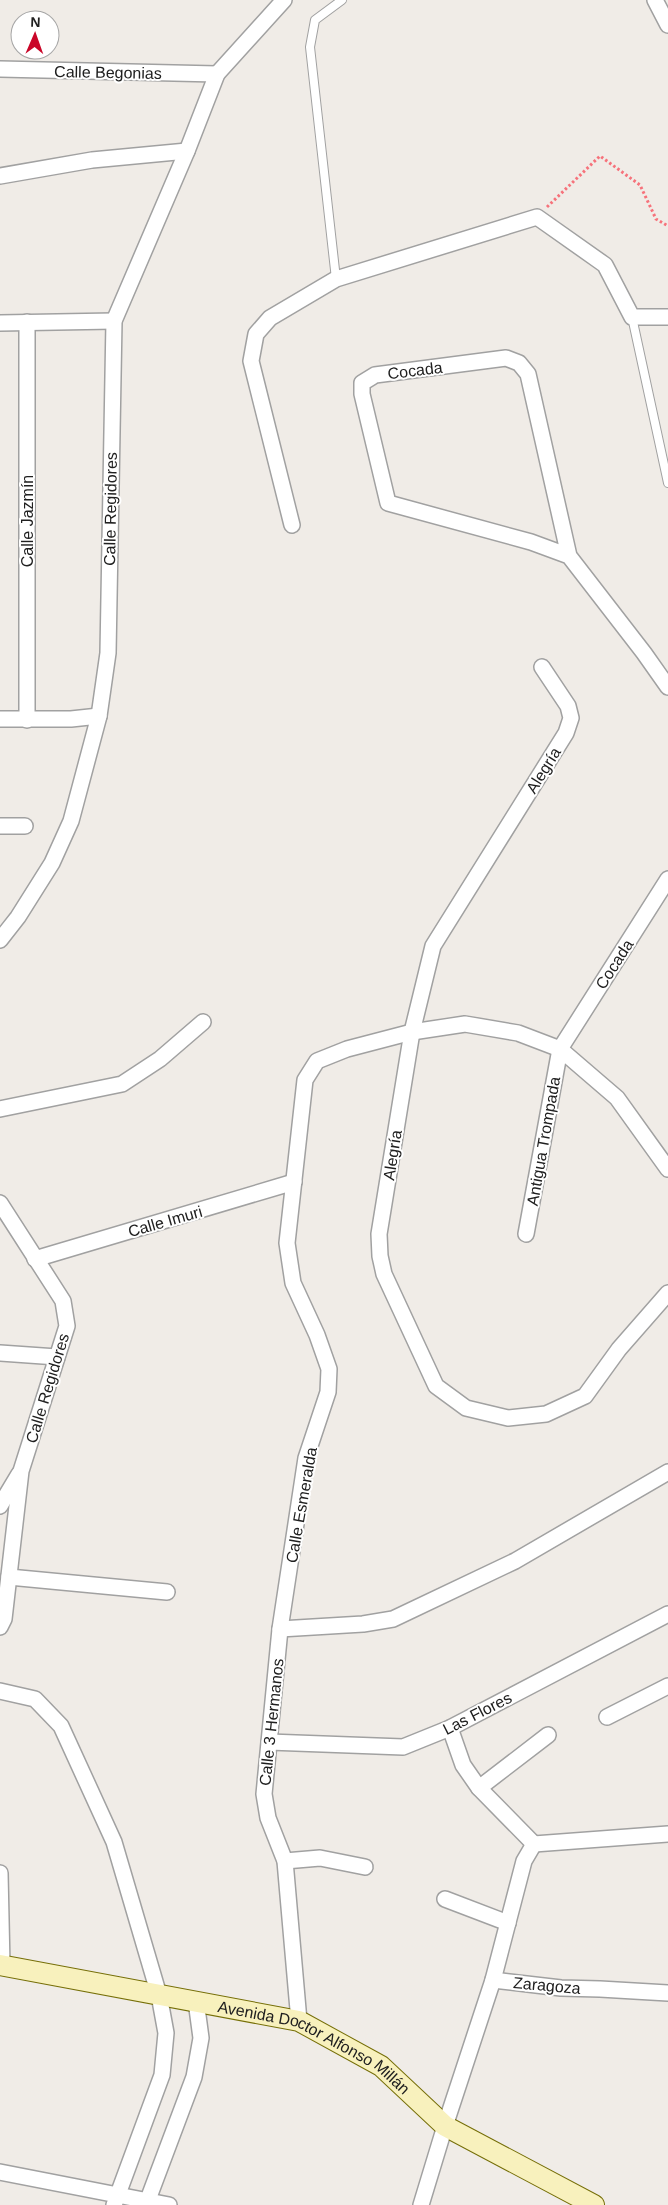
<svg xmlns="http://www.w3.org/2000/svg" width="668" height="2205" viewBox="0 0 668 2205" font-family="Helvetica,sans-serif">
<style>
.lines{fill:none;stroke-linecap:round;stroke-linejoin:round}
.lane-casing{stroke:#a1a1a1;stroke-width:10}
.street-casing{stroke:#a1a1a1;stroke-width:18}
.secondary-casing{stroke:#766f08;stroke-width:22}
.path{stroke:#f6727b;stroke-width:3;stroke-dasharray:2.5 2.5;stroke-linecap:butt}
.lane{stroke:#fff;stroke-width:8}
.street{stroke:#fff;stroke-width:15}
.secondary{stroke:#f8f1bd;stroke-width:20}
.labels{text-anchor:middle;stroke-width:4;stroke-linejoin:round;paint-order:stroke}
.street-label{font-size:16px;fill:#202020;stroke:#fff}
</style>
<rect width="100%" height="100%" fill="#f0ece7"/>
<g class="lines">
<defs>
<g id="lane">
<path d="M336 279 310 47 315 20 342 0"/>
<path d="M632 317 668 483"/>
</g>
<g id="street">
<path d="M655 0 668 25"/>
<path d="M0 69 217 74"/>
<path d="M0 176 92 160 187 151"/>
<path d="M27 322V720"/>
<path d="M0 323 114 321"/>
<path d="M292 525 251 361 256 334 270 318 336 279 537 217 605 265 632 317H668"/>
<path d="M569 556 531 542 388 503 362 394V383L375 375 506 358 519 363 528 374 569 556 644 653 668 687"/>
<path d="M542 667 568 706 571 718 566 733 433 946 412 1032 379 1234 380 1256 384 1274 436 1386 466 1408 508 1418 546 1414 585 1396 619 1349 668 1293"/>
<path d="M0 719H71L99 716"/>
<path d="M0 826H25"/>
<path d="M0 940 18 917 52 863 71 821 99 716 108 653 114 321 187 151 217 74 284 0"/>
<path d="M0 1109 122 1084 160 1059 203 1022"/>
<path d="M0 1203 63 1301 67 1326 21 1471 4 1619 0 1627"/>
<path d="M526 1234 560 1049 668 879"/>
<path d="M35 1259 294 1182"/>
<path d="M0 1353 57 1357"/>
<path d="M0 1506 19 1474"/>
<path d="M9 1577 167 1592"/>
<path d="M280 1629 363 1624 393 1619 515 1561 668 1472"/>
<path d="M0 1691 35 1699 61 1726 114 1842 159 1995 166 2033 162 2075 114 2205"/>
<path d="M607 1717 668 1686"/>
<path d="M450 1728 463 1765 479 1788 534 1844"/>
<path d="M269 1742 403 1747 450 1728 668 1614"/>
<path d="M479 1788 548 1735"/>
<path d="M534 1844 668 1834"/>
<path d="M285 1861 320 1858 365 1867"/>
<path d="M0 1873 2 1966"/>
<path d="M445 1899 508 1923"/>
<path d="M493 1980 561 1988 600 1989 668 1993"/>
<path d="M299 2021 285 1861 268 1818 264 1794 280 1629 306 1458 328 1392 329 1369 317 1335 293 1283 287 1243 305 1080 317 1061 347 1049 412 1032 465 1024 518 1033 560 1049 617 1098 668 1169"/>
<path d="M0 2172 169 2205"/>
<path d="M146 2205 194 2077 201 2038 196 2001"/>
<path d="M421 2205 445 2126 493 1980 524 1861 534 1844"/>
</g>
<g id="secondary">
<path id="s1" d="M0 1965 299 2021 381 2066 445 2126 594 2205"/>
</g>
</defs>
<use href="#lane" class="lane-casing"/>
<use href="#street" class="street-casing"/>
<use href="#secondary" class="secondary-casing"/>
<path class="path" d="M547 207 600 156 640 185 656 219 668 226"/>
<use href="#lane" class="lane"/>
<use href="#street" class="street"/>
<use href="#secondary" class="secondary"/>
</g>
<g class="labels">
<g class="street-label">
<text transform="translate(108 72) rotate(1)" y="6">Calle Begonias</text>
<text transform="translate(415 370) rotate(-7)" y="6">Cocada</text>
<text transform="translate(110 509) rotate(-89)" y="6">Calle Regidores</text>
<text transform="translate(27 521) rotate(-90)" y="6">Calle Jazmín</text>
<text transform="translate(543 770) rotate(-58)" y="6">Alegría</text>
<text transform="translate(614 964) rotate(-57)" y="6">Cocada</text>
<text transform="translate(543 1141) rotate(-80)" y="6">Antigua Trompada</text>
<text transform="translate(392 1155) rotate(-81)" y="6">Alegría</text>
<text transform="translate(165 1221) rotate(-16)" y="6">Calle Imuri</text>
<text transform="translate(47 1388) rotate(-73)" y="6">Calle Regidores</text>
<text transform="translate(301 1505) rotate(-80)" y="6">Calle Esmeralda</text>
<text transform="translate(477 1713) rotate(-27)" y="6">Las Flores</text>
<text transform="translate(271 1722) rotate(-84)" y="6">Calle 3 Hermanos</text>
<text transform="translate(547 1985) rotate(5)" y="6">Zaragoza</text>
<text dy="6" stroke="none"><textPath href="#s1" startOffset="328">Avenida Doctor Alfonso Millán</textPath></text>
</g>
</g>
<g transform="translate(35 35) rotate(2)"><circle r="24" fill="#ffffff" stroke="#a6a6a6"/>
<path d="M0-4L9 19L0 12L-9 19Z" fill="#ca0628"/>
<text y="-8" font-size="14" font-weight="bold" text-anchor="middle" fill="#202020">N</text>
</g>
</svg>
